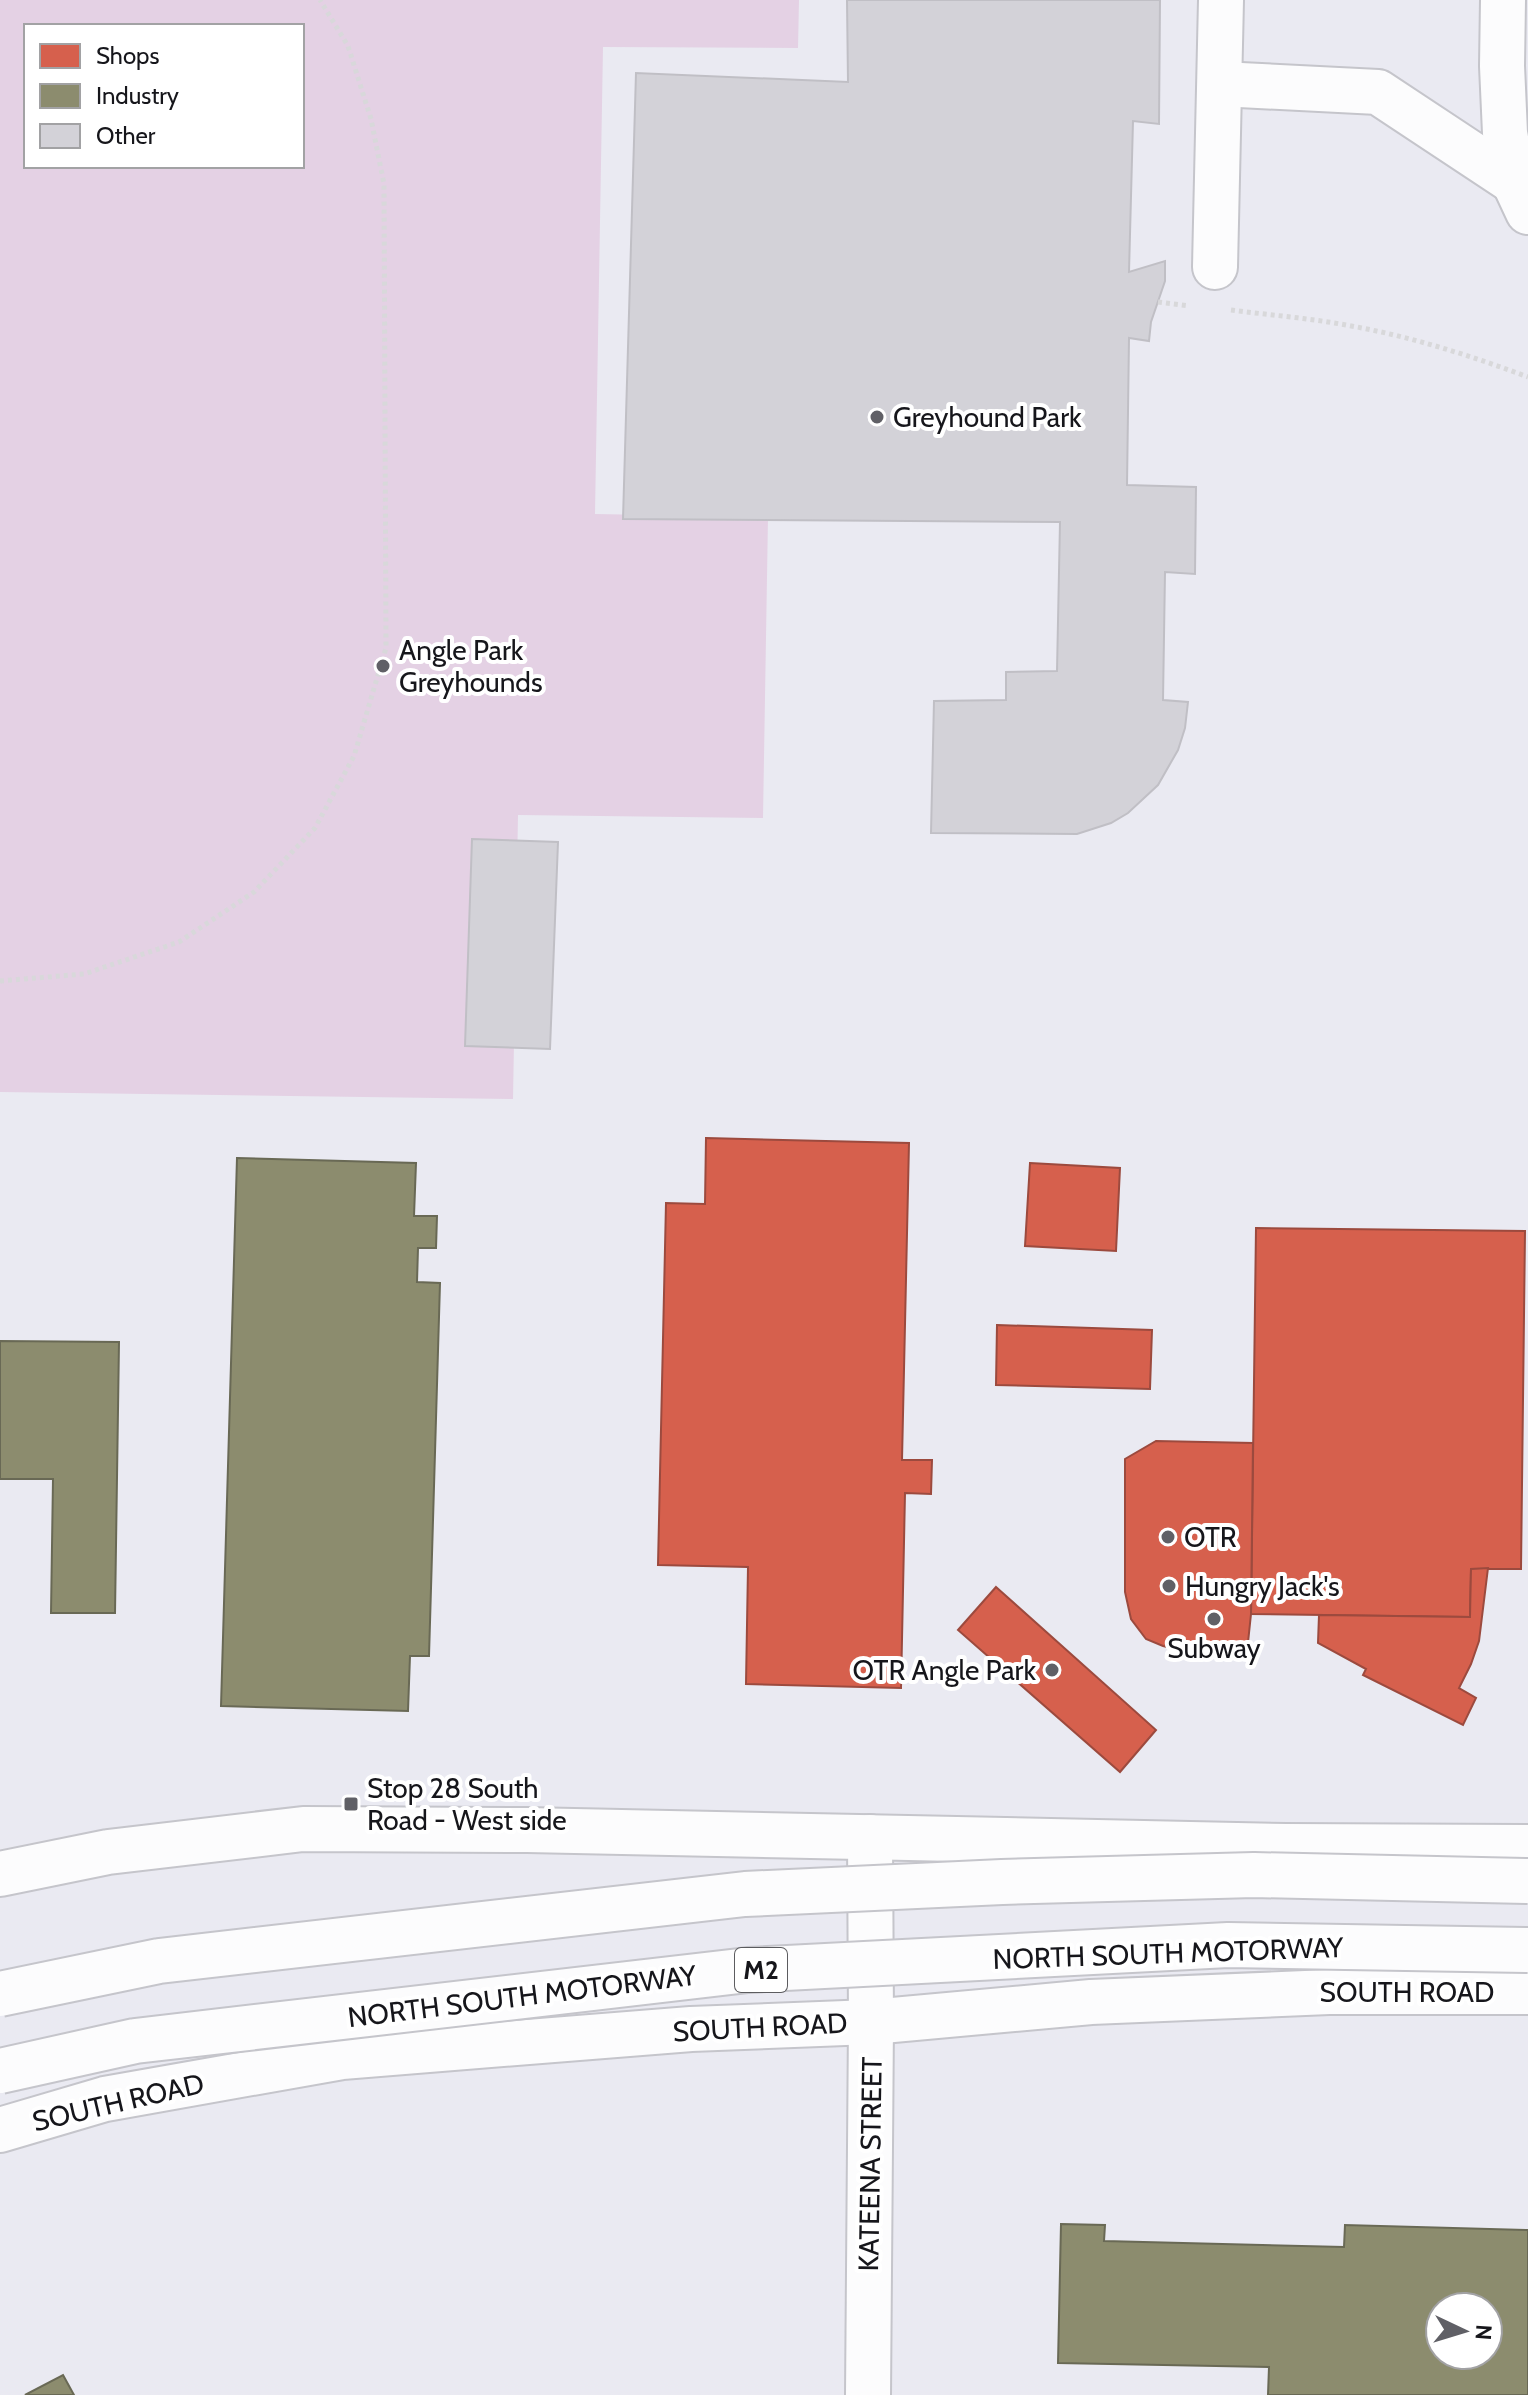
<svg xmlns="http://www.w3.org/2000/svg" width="1528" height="2395" viewBox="0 0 1528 2395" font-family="Cabin,sans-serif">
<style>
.green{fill:#e4d1e4;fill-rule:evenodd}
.shops{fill:#d6604d;stroke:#9c4a3e;stroke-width:2}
.industry{fill:#8c8c6e;stroke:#696955;stroke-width:2;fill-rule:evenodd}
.building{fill:#d3d2d8;stroke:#c0bfc5;stroke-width:2}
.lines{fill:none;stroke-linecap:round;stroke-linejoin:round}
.minor-casing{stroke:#c5c5cb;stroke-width:48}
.highway-casing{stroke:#c5c5cb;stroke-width:48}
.path{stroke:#d8d8da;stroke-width:5;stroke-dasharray:4 4;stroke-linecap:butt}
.minor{stroke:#fcfcfd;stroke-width:44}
.highway{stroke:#fcfcfd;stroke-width:44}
.highway-bridge-casing{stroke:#c5c5cb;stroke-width:48;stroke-linecap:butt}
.highway-bridge{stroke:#fcfcfd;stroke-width:44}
.poi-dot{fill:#606066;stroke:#fff;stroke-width:3}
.labels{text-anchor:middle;stroke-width:8;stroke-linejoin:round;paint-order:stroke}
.shield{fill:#fff;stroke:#5c5c5f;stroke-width:2}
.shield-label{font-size:26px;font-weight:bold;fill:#16161b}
.poi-label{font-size:28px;fill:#16161b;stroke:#fff;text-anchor:start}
.street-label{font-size:28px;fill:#16161b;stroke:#fff}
</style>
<rect width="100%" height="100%" fill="#eaeaf2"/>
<path class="green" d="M0 0H799L798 48 603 47 595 514 768 517 763 818 518 815 513 1099 0 1092ZM26 26H302V166H26Z"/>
<g class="shops">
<path d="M706 1138 909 1143 902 1460H932L931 1494 905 1493 901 1688 746 1684 748 1567 658 1565 666 1203 705 1204Z"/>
<path d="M1030 1163 1120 1168 1116 1251 1025 1246Z"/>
<path d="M1256 1228 1525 1231 1521 1569H1471L1470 1617 1251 1614Z"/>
<path d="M997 1325 1152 1330 1150 1389 996 1385Z"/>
<path d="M1156 1441 1253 1443 1251 1614 1247 1652H1188L1163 1646 1146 1639 1131 1619 1125 1592V1459Z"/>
<path d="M1488 1568 1479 1641 1471 1664 1459 1688 1476 1698 1463 1725 1363 1675 1366 1669 1318 1643 1319 1615 1470 1617 1471 1569Z"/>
<path d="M996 1587 1156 1730 1120 1772 958 1630Z"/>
</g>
<g class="industry">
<path d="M237 1158 416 1163 414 1216H437L436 1248H418L417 1282 440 1283 429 1656H410L408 1711 221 1706Z"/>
<path d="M0 1341 119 1342 115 1613H51L53 1479H0Z"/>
<path d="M1061 2224 1105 2225 1104 2241 1344 2247 1345 2225 1528 2230V2395H1268L1269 2367 1058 2363ZM1440 2307H1488V2355H1440Z"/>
<path d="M63 2375 74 2395H25Z"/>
</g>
<g class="building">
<path d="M847 0H1160L1159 124 1133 121 1129 272 1165 261V281L1151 322 1149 341 1129 338 1127 485 1196 487 1195 574 1165 572 1163 700 1188 702 1185 728 1178 750 1158 785 1128 813 1111 823 1077 834 931 833 934 701 1006 700V672L1057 671 1060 522 623 519 636 73 848 82Z"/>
<path d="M472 839 558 842 550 1049 465 1046Z"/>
</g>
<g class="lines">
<defs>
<g id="minor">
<path d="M1503 0 1502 66 1505 133 1514 182 1528 212"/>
<path d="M1220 84 1378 92 1514 182"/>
<path d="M1215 267 1221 0"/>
<path d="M868 2395 871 2022 870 1837"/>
</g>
<g id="highway">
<path d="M0 1874 108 1852 303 1829 527 1830 1286 1846 1528 1847"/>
<path d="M0 2130 105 2099 342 2057 691 2029 871 2022 1091 2002 1329 1992H1528"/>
</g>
</defs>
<use href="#minor" class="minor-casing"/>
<use href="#highway" class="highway-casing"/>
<g class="path">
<path d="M1158 302 1189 306"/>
<path d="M1231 310C1269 315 1308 318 1346 325 1409 336 1469 355 1528 377"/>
<path d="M0 981 84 974 179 942 254 892 315 828 354 756 386 648 384 184 371 119 348 46 320 0"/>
</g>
<use href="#minor" class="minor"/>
<use href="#highway" class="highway"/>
<defs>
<g id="highway-bridge">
<path d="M0 1994 159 1961 745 1894 1002 1882 1254 1875 1528 1881"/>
<path d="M0 2071 135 2041 748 1970 1228 1945 1528 1950"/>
</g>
</defs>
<use href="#highway-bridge" class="highway-bridge-casing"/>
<use href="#highway-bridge" class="highway-bridge"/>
</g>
<g class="poi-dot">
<circle cx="877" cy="417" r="8"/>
<circle cx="383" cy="666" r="8"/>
<circle cx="1168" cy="1537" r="8"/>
<circle cx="1169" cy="1586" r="8"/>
<circle cx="1214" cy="1619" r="8"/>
<circle cx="1052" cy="1670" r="8"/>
<rect x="343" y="1796" width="16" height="16" rx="4"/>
</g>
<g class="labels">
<rect class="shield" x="735" y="1948" width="52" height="44" rx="6"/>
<g class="shield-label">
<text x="761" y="1979">M2</text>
</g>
<g class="poi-label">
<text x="893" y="427">Greyhound Park</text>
<text x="399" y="660">Angle Park<tspan x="399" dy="32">Greyhounds</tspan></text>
<text x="1184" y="1547">OTR</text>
<text x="1185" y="1596">Hungry Jack's</text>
<text x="1214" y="1658" text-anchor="middle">Subway</text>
<text x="1036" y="1680" text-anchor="end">OTR Angle Park</text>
<text x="367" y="1798">Stop 28 South<tspan x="367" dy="32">Road - West side</tspan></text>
</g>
<g class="street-label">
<text transform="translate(1168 1953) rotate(-2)" y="10">NORTH SOUTH MOTORWAY</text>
<text x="1407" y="2002">SOUTH ROAD</text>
<text transform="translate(522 1996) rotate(-7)" y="10">NORTH SOUTH MOTORWAY</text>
<text transform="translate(760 2027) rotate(-3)" y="10">SOUTH ROAD</text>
<text transform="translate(118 2102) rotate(-13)" y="10">SOUTH ROAD</text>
<text transform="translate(870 2164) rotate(-89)" y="10">KATEENA STREET</text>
</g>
</g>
<rect x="24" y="24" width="280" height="144" fill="#ffffff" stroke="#a2a2a4" stroke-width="2"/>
<rect x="40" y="44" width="40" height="24" fill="#d6604d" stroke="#a2a2a4" stroke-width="2"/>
<text x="96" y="64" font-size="24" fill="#16161b">Shops</text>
<rect x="40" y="84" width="40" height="24" fill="#8c8c6e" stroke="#a2a2a4" stroke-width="2"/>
<text x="96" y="104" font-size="24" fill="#16161b">Industry</text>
<rect x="40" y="124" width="40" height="24" fill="#d3d2d8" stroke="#a2a2a4" stroke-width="2"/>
<text x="96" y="144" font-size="24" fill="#16161b">Other</text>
<g transform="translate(1464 2331) rotate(94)"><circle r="38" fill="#ffffff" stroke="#a2a2a4" stroke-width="2"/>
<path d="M0-6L14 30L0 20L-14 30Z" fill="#606066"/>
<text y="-12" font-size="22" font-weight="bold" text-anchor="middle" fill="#16161b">N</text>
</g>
</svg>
